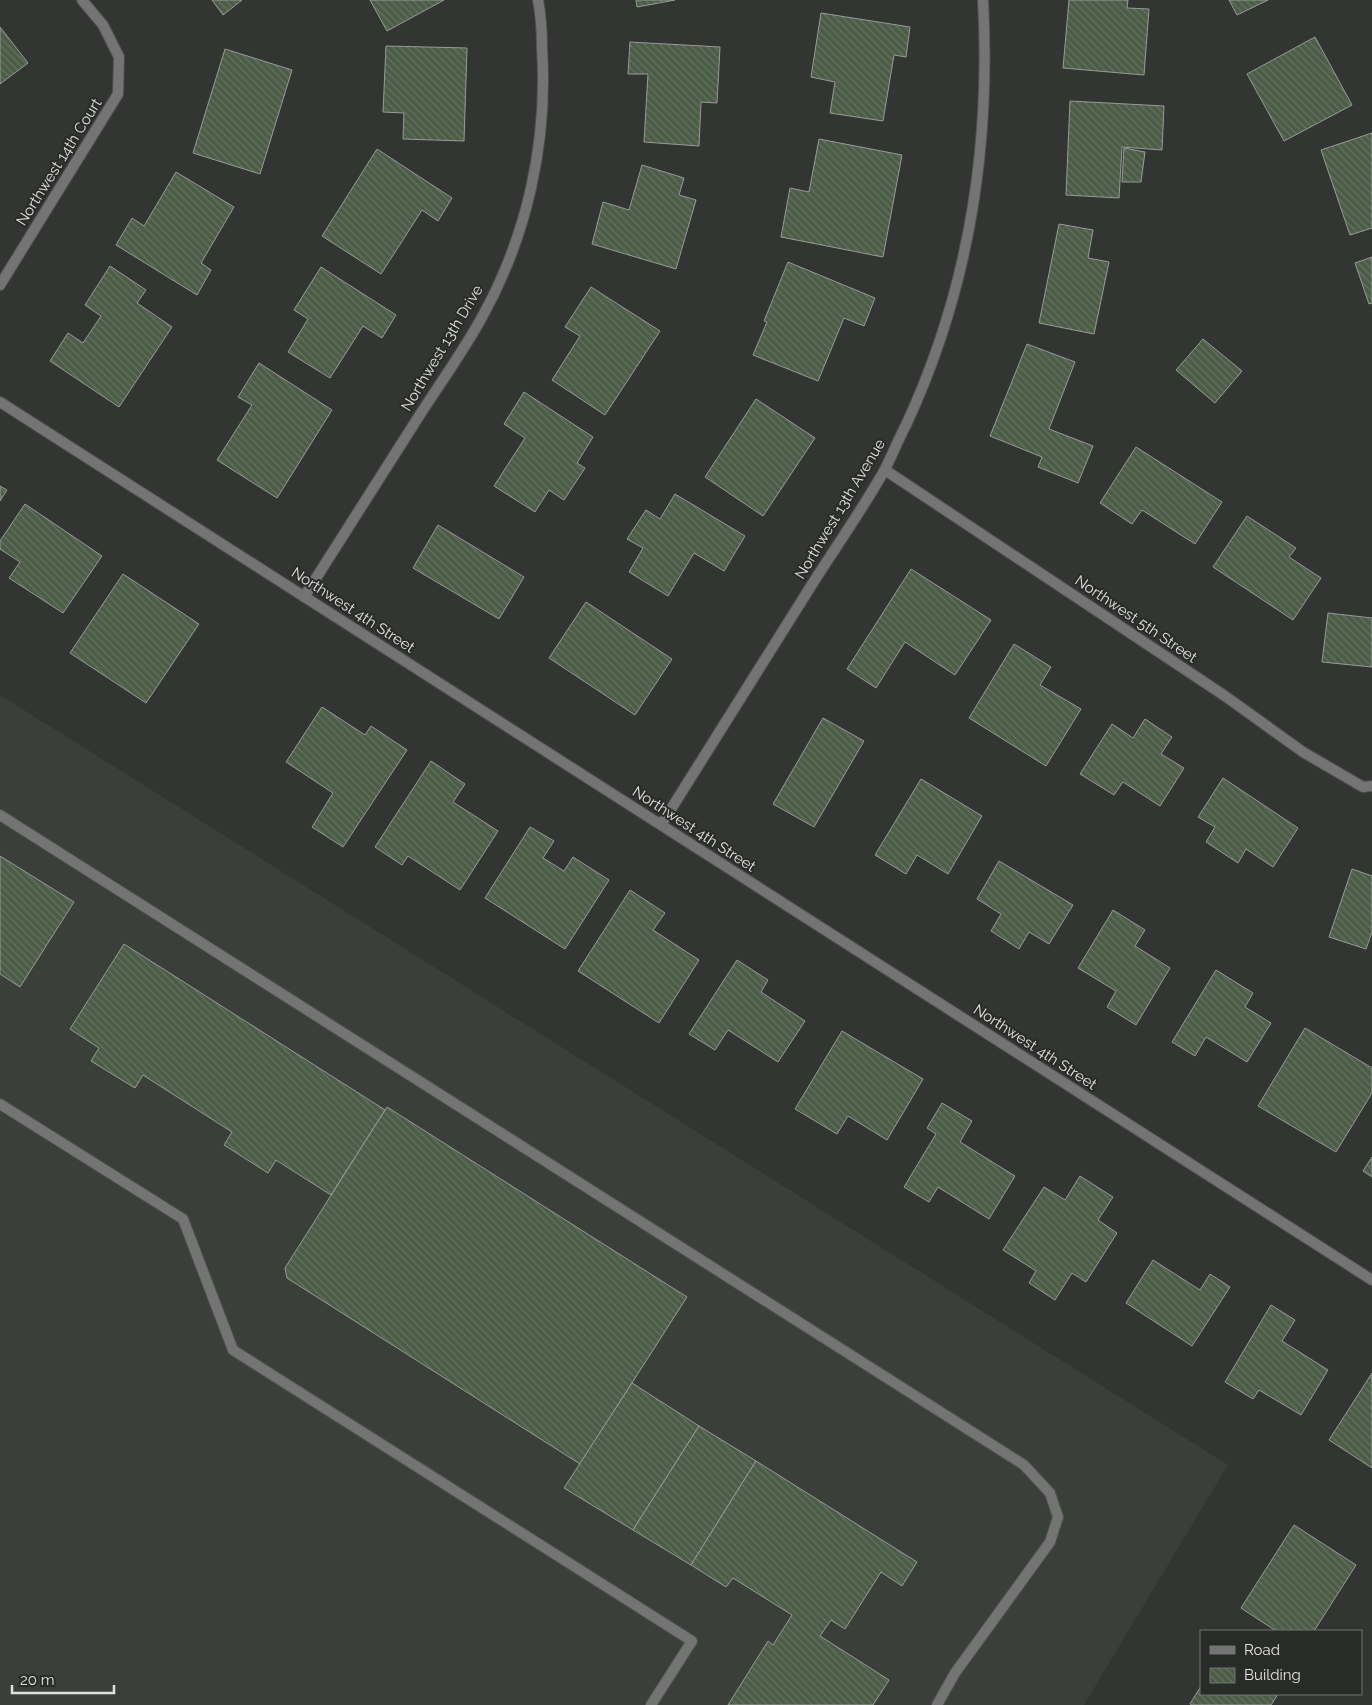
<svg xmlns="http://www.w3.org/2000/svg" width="1372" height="1705" viewBox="0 0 1372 1705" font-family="Raleway,sans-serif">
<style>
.built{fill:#3a4039}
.building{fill:url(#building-back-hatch);stroke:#999b99}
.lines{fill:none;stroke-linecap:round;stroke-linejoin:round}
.service-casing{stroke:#4f514f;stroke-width:12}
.minor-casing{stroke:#4f514f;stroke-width:12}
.service{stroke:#737473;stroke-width:10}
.minor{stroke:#737473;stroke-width:10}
.labels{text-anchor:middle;stroke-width:4;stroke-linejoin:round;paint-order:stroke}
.street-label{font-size:15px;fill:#e1e2e0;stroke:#292b29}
</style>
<defs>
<pattern id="building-back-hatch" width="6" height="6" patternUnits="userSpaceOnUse" patternTransform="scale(1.25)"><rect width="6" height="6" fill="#4b5c47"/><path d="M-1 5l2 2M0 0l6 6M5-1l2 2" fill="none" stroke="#657361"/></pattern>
</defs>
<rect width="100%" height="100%" fill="#333533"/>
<path class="built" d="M0 695 1228 1465 1084 1705H0Z"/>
<g class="building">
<path d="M212 0H242L223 15Z"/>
<path d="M370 0H444L387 31Z"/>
<path d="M636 0H675L637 7Z"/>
<path d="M1069 0H1128L1127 8 1149 9 1144 75 1063 68Z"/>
<path d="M1229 0H1268L1237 15Z"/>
<path d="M821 13 910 27 906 57 894 55 883 121 830 113 835 82 811 77Z"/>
<path d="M0 27 28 63 0 84Z"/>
<path d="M1315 37 1352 105 1284 141 1247 74Z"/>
<path d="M630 42 720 47 717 103 701 102 699 146 644 142 648 74H628Z"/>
<path d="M386 46 467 48 464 141 403 139 404 113 383 112Z"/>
<path d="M225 49 292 70 260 174 193 153Z"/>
<path d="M1070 101 1164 106 1162 150 1122 147 1119 198 1066 195Z"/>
<path d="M1372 133V228L1350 235 1321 150Z"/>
<path d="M819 139 902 155 883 257 781 237 790 188 809 192Z"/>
<path d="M1124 148 1145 152 1141 182H1122Z"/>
<path d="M377 149 452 198 438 221 422 210 381 274 322 236Z"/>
<path d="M642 165 684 178 679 195 696 200 676 269 592 244 603 202 629 210Z"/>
<path d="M176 172 234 207 201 263 211 270 197 295 116 245 132 218 144 226Z"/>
<path d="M1059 224 1093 230 1088 258 1109 262 1094 334 1039 323Z"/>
<path d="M1372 257V303L1369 304 1355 263Z"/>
<path d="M788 262 875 298 864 326 844 318 818 381 753 355 767 322 764 321Z"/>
<path d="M110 266 146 290 137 303 172 327 119 407 50 361 68 333 83 343 101 316 85 305Z"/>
<path d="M321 267 396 315 382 338 363 326 330 378 288 352 308 319 294 310Z"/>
<path d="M591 287 660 331 605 415 552 380 580 336 565 327Z"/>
<path d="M1203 339 1242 371 1215 403 1176 370Z"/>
<path d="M1027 344 1075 362 1049 429 1093 446 1078 483 1038 467 1042 457 990 436Z"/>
<path d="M259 363 332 410 277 498 217 460 252 405 238 397Z"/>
<path d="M524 392 593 437 577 463 585 468 564 500 549 490 535 512 494 486 525 438 504 424Z"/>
<path d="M756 399 815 438 763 516 705 477Z"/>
<path d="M1136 447 1222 502 1195 544 1142 510 1132 524 1100 503Z"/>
<path d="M0 486 7 490 0 501Z"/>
<path d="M675 494 745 536 724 571 694 553 668 596 629 572 643 548 627 539 646 510 660 519Z"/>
<path d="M25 504 102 556 63 613 9 578 20 562 0 549V541Z"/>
<path d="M1247 516 1296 548 1289 557 1321 578 1293 620 1213 567Z"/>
<path d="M438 525 524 577 499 619 413 568Z"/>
<path d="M911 569 991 620 955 675 905 642 876 688 847 669Z"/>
<path d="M123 574 199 624 146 703 70 653Z"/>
<path d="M586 602 672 659 635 715 549 658Z"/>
<path d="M1328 613 1372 618V667L1322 662Z"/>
<path d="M1014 644 1051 667 1040 685 1081 709 1046 766 969 718Z"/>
<path d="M322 707 365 735 371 726 407 750 343 847 312 827 333 793 286 762Z"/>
<path d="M823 718 864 741 814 827 773 804Z"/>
<path d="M1145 719 1172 737 1161 754 1184 768 1160 806 1123 782 1114 795 1080 774 1112 724 1133 738Z"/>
<path d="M431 761 465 784 453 802 498 831 460 890 408 856 402 865 375 847Z"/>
<path d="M1223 778 1298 828 1273 867 1246 849 1238 863 1206 842 1215 827 1198 817Z"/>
<path d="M921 779 982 816 948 874 917 855 906 874 875 855Z"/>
<path d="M530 827 554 841 543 858 564 871 573 857 609 880 565 949 485 898Z"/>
<path d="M0 856 74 902 20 987 0 974Z"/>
<path d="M999 861 1073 905 1049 944 1029 932 1019 949 991 931 1001 914 977 899Z"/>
<path d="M1352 869 1372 876V932L1366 949 1329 937Z"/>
<path d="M630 890 665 913 653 930 699 960 659 1023 578 971Z"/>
<path d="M1113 910 1145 930 1135 946 1170 968 1136 1025 1107 1007 1116 991 1078 968Z"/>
<path d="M124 944 385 1110 331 1195 276 1160 268 1173 224 1145 232 1132 143 1075 135 1088 91 1061 99 1048 70 1029Z"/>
<path d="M737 960 768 980 761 992 805 1021 778 1062 728 1030 715 1050 689 1034Z"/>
<path d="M1216 970 1253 993 1245 1007 1271 1023 1247 1062 1206 1037 1195 1056 1172 1042Z"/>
<path d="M1305 1028 1372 1068V1093L1336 1152 1258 1106Z"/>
<path d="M842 1031 923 1079 887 1140 848 1116 837 1134 795 1109Z"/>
<path d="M942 1103 972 1121 960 1142 1015 1176 989 1219 938 1187 929 1202 904 1187 936 1134 927 1128Z"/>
<path d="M387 1107 687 1297 580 1464 287 1278 285 1268Z"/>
<path d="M1372 1157V1177L1363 1171Z"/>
<path d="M1080 1176 1113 1197 1098 1220 1117 1233 1086 1282 1072 1273 1055 1300 1029 1283 1036 1271 1003 1250 1044 1187 1065 1200Z"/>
<path d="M1153 1260 1200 1290 1210 1274 1230 1287 1192 1346 1126 1303Z"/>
<path d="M1271 1305 1295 1320 1282 1341 1328 1370 1301 1415 1259 1390 1253 1399 1225 1382Z"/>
<path d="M1372 1373V1468L1329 1440Z"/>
<path d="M632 1383 699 1426 633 1530 564 1488Z"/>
<path d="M699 1426 756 1461 691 1565 633 1530Z"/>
<path d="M756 1461 917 1562 902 1586 881 1572 845 1629 831 1620 820 1636 889 1680 873 1705H728L768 1641 773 1645 792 1615 733 1578 726 1587 691 1565Z"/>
<path d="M1294 1525 1356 1565 1314 1631H1276L1241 1608Z"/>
<path d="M1201 1686V1694H1278L1271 1705H1192L1190 1704Z"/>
</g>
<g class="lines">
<defs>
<g id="service">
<path d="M0 815 1024 1465 1050 1493 1058 1517 1050 1542 955 1673 937 1705"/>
<path d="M0 1104 183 1219 233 1350 692 1641 651 1705"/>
</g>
<g id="minor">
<path d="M0 285 118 94 119 57 103 25 82 0"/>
<path d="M0 402 1372 1280"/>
<path d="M885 470 1225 696 1303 752 1363 787 1372 786"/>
<path d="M304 597C341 539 377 482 414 424 436 389 461 355 481 319 527 237 548 142 542 49 542 33 541 16 538 0"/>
<path d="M661 825C711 745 761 666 811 586 835 548 862 510 884 471 892 456 898 440 906 425 968 292 991 147 983 0"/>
</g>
</defs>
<use href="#service" class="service-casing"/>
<use href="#minor" class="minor-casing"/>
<use href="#service" class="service"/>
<use href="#minor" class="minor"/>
</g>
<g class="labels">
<g class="street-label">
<text transform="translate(59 162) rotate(-58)" y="5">Northwest 14th Court</text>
<text transform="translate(442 348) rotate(-59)" y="5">Northwest 13th Drive</text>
<text transform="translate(840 509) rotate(-59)" y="5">Northwest 13th Avenue</text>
<text transform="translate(353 610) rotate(33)" y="5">Northwest 4th Street</text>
<text transform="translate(1136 619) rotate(34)" y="5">Northwest 5th Street</text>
<text transform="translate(694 829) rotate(33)" y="5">Northwest 4th Street</text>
<text transform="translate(1035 1047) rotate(33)" y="5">Northwest 4th Street</text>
</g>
</g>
<rect x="1200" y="1630" width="162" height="65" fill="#292b29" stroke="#737472"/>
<rect x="1210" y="1646" width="25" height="8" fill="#737473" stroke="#737472"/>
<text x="1244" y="1655" font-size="15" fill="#e1e2e0">Road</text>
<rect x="1210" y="1668" width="25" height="15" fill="url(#building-back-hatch)" stroke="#737472"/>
<text x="1244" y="1680" font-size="15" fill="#e1e2e0">Building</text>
<path d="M12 1685v8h102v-8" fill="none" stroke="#e1e2e0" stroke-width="2.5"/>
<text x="20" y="1685" font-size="15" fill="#e1e2e0" stroke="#292b29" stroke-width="4" paint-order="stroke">20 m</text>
</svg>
